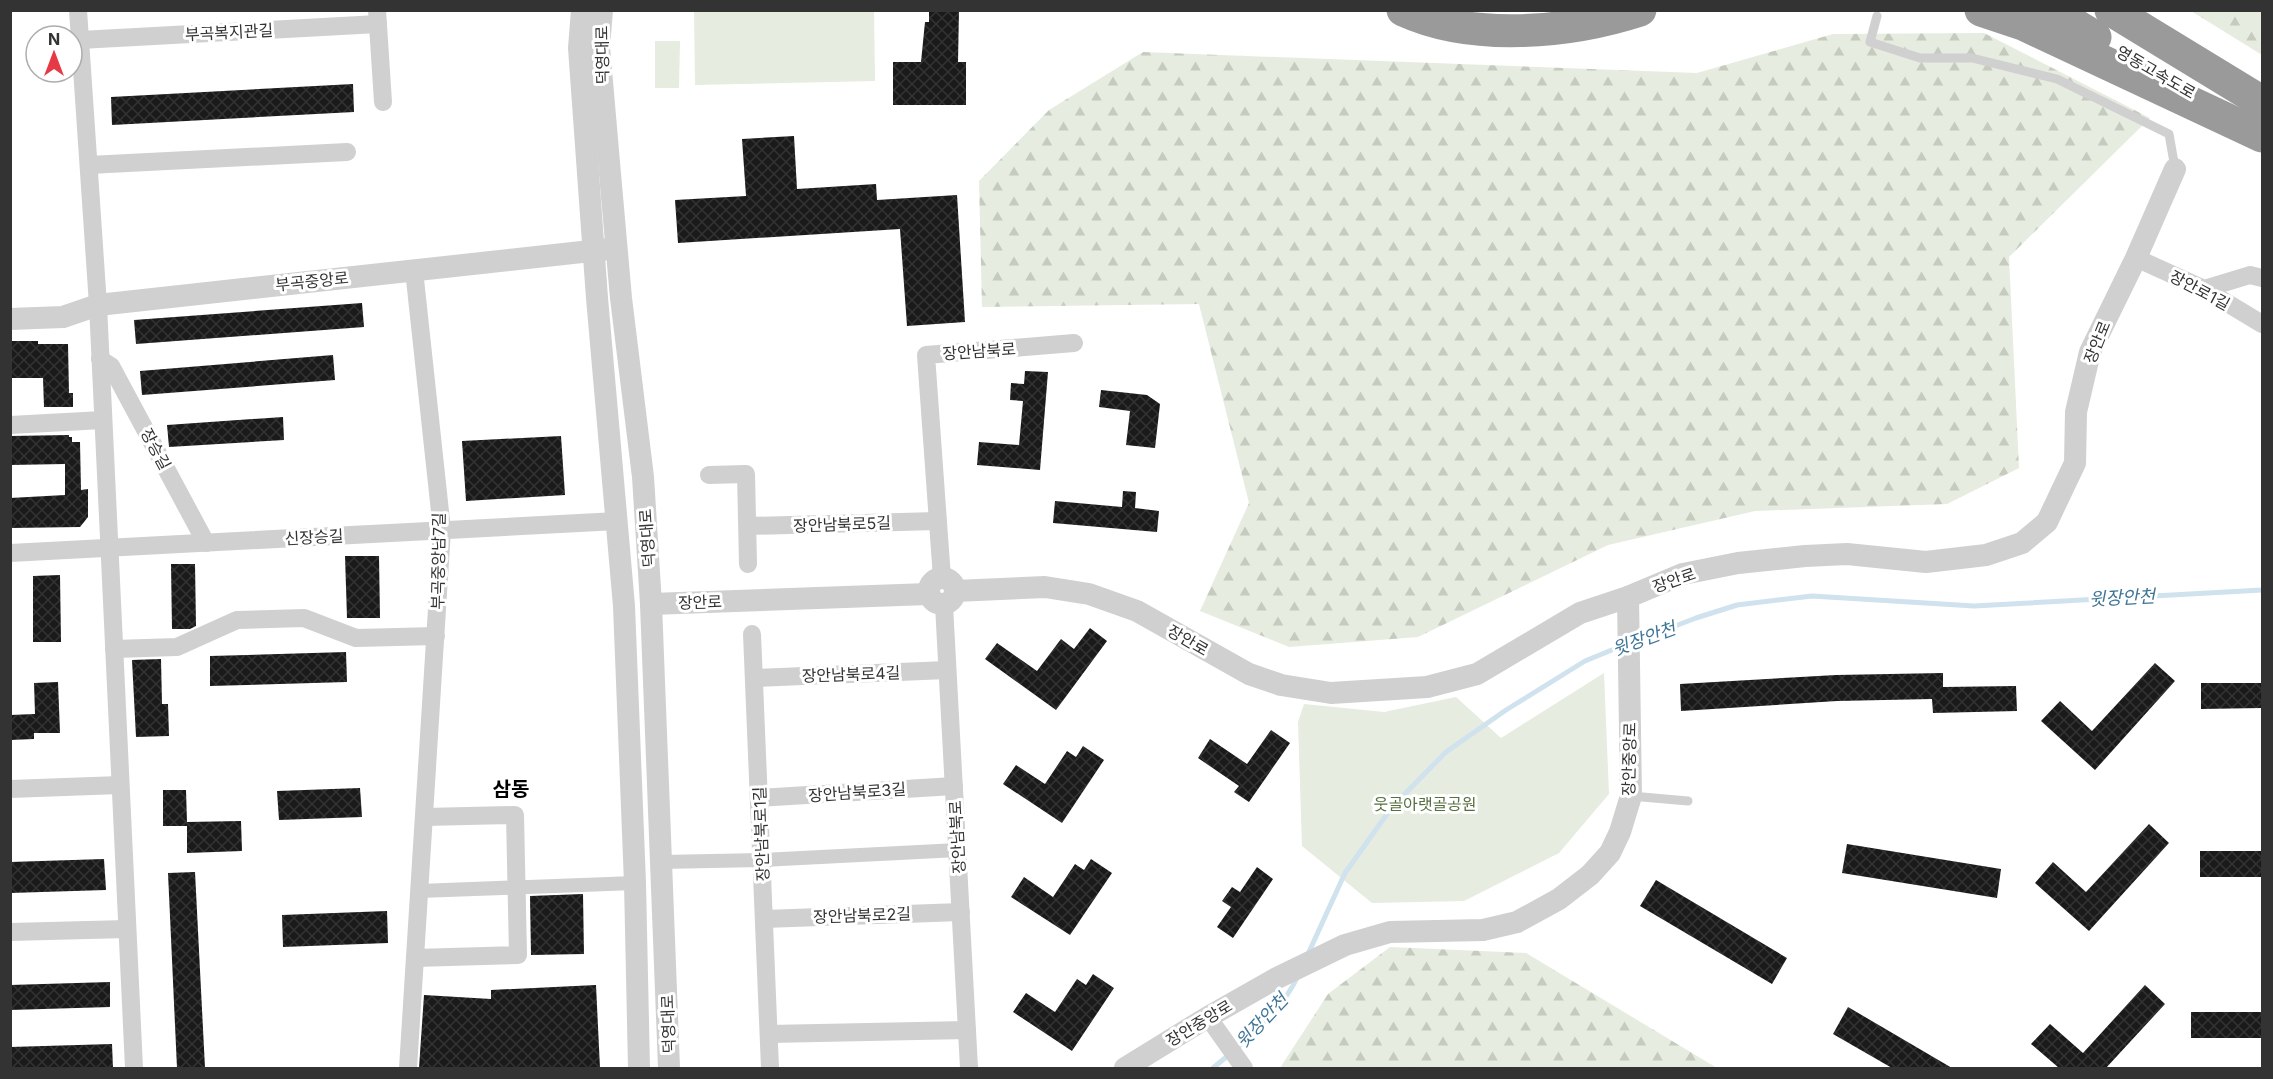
<svg xmlns="http://www.w3.org/2000/svg" width="2273" height="1079" viewBox="0 0 2273 1079" font-family="Inter,'Noto Sans KR',sans-serif">
<style>
.forest{fill:url(#forest-firs)}
.green{fill:#e6ecdf}
.lines{fill:none;stroke-linecap:round;stroke-linejoin:round}
.stream{stroke:#cfe2ee;stroke-width:5}
.building{fill:url(#building-cross-hatch)}
.service{stroke:#d0d0d0;stroke-width:9}
.pedestrian{stroke:#d0d0d0;stroke-width:14}
.minor{stroke:#d0d0d0;stroke-width:18}
.tertiary{stroke:#d0d0d0;stroke-width:22}
.motorway{stroke:#9a9a9a;stroke-width:33}
.labels{text-anchor:middle;stroke-width:6;stroke-linejoin:round;paint-order:stroke}
.street-label{font-size:16px;fill:#333;stroke:#fff}
.park-label{font-size:16px;fill:#56703f;stroke:#fff}
.water-label{font-size:18px;font-style:italic;fill:#3f7597;stroke:#fff}
.quarter-label{font-size:20px;font-weight:bold;fill:#000;stroke:#fff}
</style>
<defs>
<pattern id="forest-firs" width="22" height="20" patternUnits="userSpaceOnUse" patternTransform="scale(1.5)"><rect width="22" height="20" fill="#e6ecdf"/><path d="M5 1l3.5 6h-7zM16 11l3.5 6h-7z" fill="#c6cbc0"/></pattern>
<pattern id="building-cross-hatch" width="8" height="8" patternUnits="userSpaceOnUse" patternTransform="scale(1.5)"><rect width="8" height="8" fill="#1a1a1a"/><path d="M0 0l8 8M0 8l8-8" fill="none" stroke="#333"/></pattern>
</defs>
<rect width="100%" height="100%" fill="#fff"/>
<g class="forest">
<path d="M2191 11H2262V55Z"/>
<path d="M1984 33 2150 118 2009 257 2019 468 1947 504 1755 511 1608 545 1418 637 1289 647 1200 611 1249 503 1199 304 982 307 979 181 1049 110 1143 52 1697 73 1833 34Z"/>
<path d="M1390 947 1526 953 1717 1068H1280L1328 994Z"/>
</g>
<g class="green">
<path d="M694 11H874L875 81 695 85Z"/>
<path d="M655 41H680L679 88H655Z"/>
<path d="M1604 673 1609 794 1559 853 1464 901 1372 903 1302 846 1298 722 1304 704 1384 712 1456 697 1501 738Z"/>
</g>
<g class="lines">
<g class="stream">
<path d="M1636 641 1696 618 1737 605 1812 596 1974 606 2262 590"/>
<path d="M1308 954 1345 873 1392 807 1446 752 1506 710 1585 661 1624 645"/>
<path d="M1213 1068C1244 1042 1280 1014 1298 976"/>
</g>
</g>
<g class="building">
<path d="M929 10H959L958 62H966V105H893V62H921L925 22H929Z"/>
<path d="M353 84 354 112 112 125 111 97Z"/>
<path d="M794 136 797 189 876 184 877 200 957 195 965 322 907 326 900 229 678 243 675 200 746 196 742 139Z"/>
<path d="M362 303 364 327 136 344 134 320Z"/>
<path d="M10 341H38V344H68L69 393H73V407H44L43 378H12Z"/>
<path d="M333 355 335 380 142 395 140 371Z"/>
<path d="M1025 371 1048 372 1040 470 977 465 979 442 1019 445 1023 401 1010 400 1011 383 1024 384Z"/>
<path d="M1101 390 1147 395 1160 404 1155 448 1126 445 1130 411 1099 407Z"/>
<path d="M283 417 284 440 169 447 167 425Z"/>
<path d="M69 435V437H72V442H80L81 490 88 489V517L80 527 10 528V498L65 495V464L10 465V436Z"/>
<path d="M561 436 565 495 466 501 462 441Z"/>
<path d="M1123 491 1136 492 1135 508 1159 511 1157 532 1053 523 1055 501 1122 507Z"/>
<path d="M345 556H379L380 618H347Z"/>
<path d="M171 564H195L196 626 190 629H172Z"/>
<path d="M60 575 61 642H33V576Z"/>
<path d="M1090 628 1107 641 1056 710 985 659 997 643 1037 671 1061 639 1074 649Z"/>
<path d="M346 652 347 682 210 686V656Z"/>
<path d="M161 659 162 704H168L169 736 136 737 132 660Z"/>
<path d="M2155 663 2175 681 2095 770 2041 721 2060 701 2092 731Z"/>
<path d="M1943 673V687L2016 686 2017 711 1933 713 1932 699 1837 701 1681 711 1680 684 1836 675Z"/>
<path d="M58 682 60 733H34V739L10 740V715L35 714 34 683Z"/>
<path d="M2201 683H2262V708L2201 709Z"/>
<path d="M1271 730 1290 743 1249 802 1234 792 1239 786 1198 758 1210 739 1247 764Z"/>
<path d="M1083 746 1104 760 1062 823 1003 784 1016 765 1045 784 1067 751 1076 757Z"/>
<path d="M360 788 362 817 279 820 277 791Z"/>
<path d="M163 790H186L187 822 241 821 242 851 187 853V826H163Z"/>
<path d="M2149 824 2169 843 2089 931 2035 883 2053 862 2086 892Z"/>
<path d="M1847 844 2001 869 1997 898 1842 873Z"/>
<rect x="2200" y="851" width="62" height="26"/>
<path d="M104 859 106 890 10 893V862Z"/>
<path d="M1091 859 1112 873 1070 935 1011 897 1024 877 1053 897 1075 864 1084 870Z"/>
<path d="M1257 867 1273 879 1233 938 1217 927 1231 907 1222 901 1232 887 1240 892Z"/>
<path d="M195 872 205 1068H177L168 873Z"/>
<path d="M1656 880 1787 958 1772 984 1640 906Z"/>
<path d="M583 894 584 954 531 955 530 896Z"/>
<path d="M387 911 388 943 283 947 282 915Z"/>
<path d="M1093 974 1114 988 1072 1051 1013 1012 1026 993 1055 1012 1077 979 1086 985Z"/>
<path d="M110 982V1007L10 1010V985Z"/>
<path d="M596 985 600 1068H419L424 995 491 999V990Z"/>
<path d="M2145 985 2165 1004 2106 1068H2059L2031 1044 2050 1024 2083 1053Z"/>
<path d="M1848 1007 1952 1068H1892L1833 1034Z"/>
<rect x="2191" y="1012" width="71" height="26"/>
<path d="M112 1044 113 1068H10V1047Z"/>
</g>
<g class="lines">
<g class="service">
<path d="M1877 16 1870 42 1920 58H1972L2057 79 2169 134 2175 168"/>
<path d="M1631 796 1688 801"/>
</g>
<g class="pedestrian">
<path d="M661 862 762 860 958 850"/>
<path d="M419 891 635 883"/>
</g>
<g class="minor">
<path d="M78 10 98 305 134 1068"/>
<path d="M377 10 383 102"/>
<path d="M80 40 378 24"/>
<path d="M89 165 347 152"/>
<path d="M2136 258 2204 289 2262 324"/>
<path d="M2204 289 2250 275 2262 278"/>
<path d="M100 359 111 366 206 543"/>
<path d="M10 425 103 420"/>
<path d="M709 475 746 474 748 564"/>
<path d="M748 526 937 521"/>
<path d="M10 553 617 521"/>
<path d="M942 578 926 355 1074 343"/>
<path d="M944 605 969 1068"/>
<path d="M752 634 770 1068"/>
<path d="M114 649 177 647 237 620 304 618 356 638 436 636"/>
<path d="M754 678 947 670"/>
<path d="M10 789 120 785"/>
<path d="M759 798 954 786"/>
<path d="M764 919 961 912"/>
<path d="M10 932 127 929"/>
<path d="M415 958 518 955 515 815 424 817"/>
<path d="M1208 1017 1244 1068"/>
<path d="M769 1034 967 1030"/>
<path d="M408 1068 442 530 414 270"/>
</g>
<g class="tertiary">
<path d="M582 10 579 48 597 298 624 606 635 883 639 1068"/>
<path d="M602 10 599 47 610 174 621 298 643 477 651 604 669 1068"/>
<path d="M10 319 63 317 98 305 609 249"/>
<circle cx="942" cy="591" r="13"/>
<path d="M955 591 1045 587 1089 594 1137 611 1249 674 1281 685 1331 693 1427 687 1477 674 1580 613 1628 597 1683 574 1738 563 1805 556 1847 554 1926 562 1986 555 2022 543 2047 522 2075 463 2076 412 2090 352 2136 258 2175 169"/>
<path d="M651 604 928 594"/>
<path d="M1125 1068 1208 1017 1275 979 1345 945 1390 932 1483 930 1517 922 1559 899 1590 875 1610 853 1620 832 1631 796 1628 597"/>
</g>
<g class="motorway">
<path d="M1403 10C1473 42 1569 33 1640 10"/>
<path d="M1981 10 2023 24 2262 136"/>
<path d="M2050 10 2095 37"/>
<path d="M2111 10 2262 102"/>
</g>
</g>
<g class="labels">
<g class="street-label">
<text transform="translate(229 32) rotate(-3)" y="6">부곡복지관길</text>
<text transform="translate(602 55) rotate(-91)" y="6">덕영대로</text>
<text transform="translate(2156 72) rotate(30)" y="6">영동고속도로</text>
<text transform="translate(312 281) rotate(-6)" y="6">부곡중앙로</text>
<text transform="translate(2200 290) rotate(28)" y="6">장안로1길</text>
<text transform="translate(2097 342) rotate(-68)" y="6">장안로</text>
<text transform="translate(979 351) rotate(-4)" y="6">장안남북로</text>
<text transform="translate(156 449) rotate(62)" y="6">장승길</text>
<text transform="translate(842 524) rotate(-2)" y="6">장안남북로5길</text>
<text transform="translate(314 537) rotate(-3)" y="6">신장승길</text>
<text transform="translate(647 538) rotate(-94)" y="6">덕영대로</text>
<text transform="translate(438 561) rotate(-89)" y="6">부곡중앙남7길</text>
<text transform="translate(1674 580) rotate(-19)" y="6">장안로</text>
<text transform="translate(700 602) rotate(-2)" y="6">장안로</text>
<text transform="translate(1188 640) rotate(30)" y="6">장안로</text>
<text transform="translate(851 674) rotate(-2)" y="6">장안남북로4길</text>
<text transform="translate(1629 759) rotate(-89)" y="6">장안중앙로</text>
<text transform="translate(857 792) rotate(-4)" y="6">장안남북로3길</text>
<text transform="translate(761 834) rotate(-92)" y="6">장안남북로1길</text>
<text transform="translate(957 837) rotate(-93)" y="6">장안남북로</text>
<text transform="translate(862 915) rotate(-2)" y="6">장안남북로2길</text>
<text transform="translate(1199 1023) rotate(-31)" y="6">장안중앙로</text>
<text transform="translate(668 1024) rotate(-92)" y="6">덕영대로</text>
</g>
<g class="park-label">
<text x="1425" y="810">웃골아랫골공원</text>
</g>
<g class="water-label">
<text transform="translate(2122 598) rotate(-3)" y="6">윗장안천</text>
<text transform="translate(1644 639) rotate(-20)" y="6">윗장안천</text>
<text transform="translate(1262 1021) rotate(-47)" y="6">윗장안천</text>
</g>
<g class="quarter-label">
<text x="511" y="796">삼동</text>
</g>
</g>
<rect width="2273" height="1079" fill="none" stroke="#333333" stroke-width="24"/>
<g transform="translate(54 54)"><circle r="28" fill="#ffffff" stroke="#adadad" stroke-width="1.5"/>
<path d="M0-4.5L10 22L0 15L-10 22Z" fill="#e63946"/>
<text y="-9" font-size="16" font-weight="bold" text-anchor="middle" fill="#333333">N</text>
</g>
</svg>
